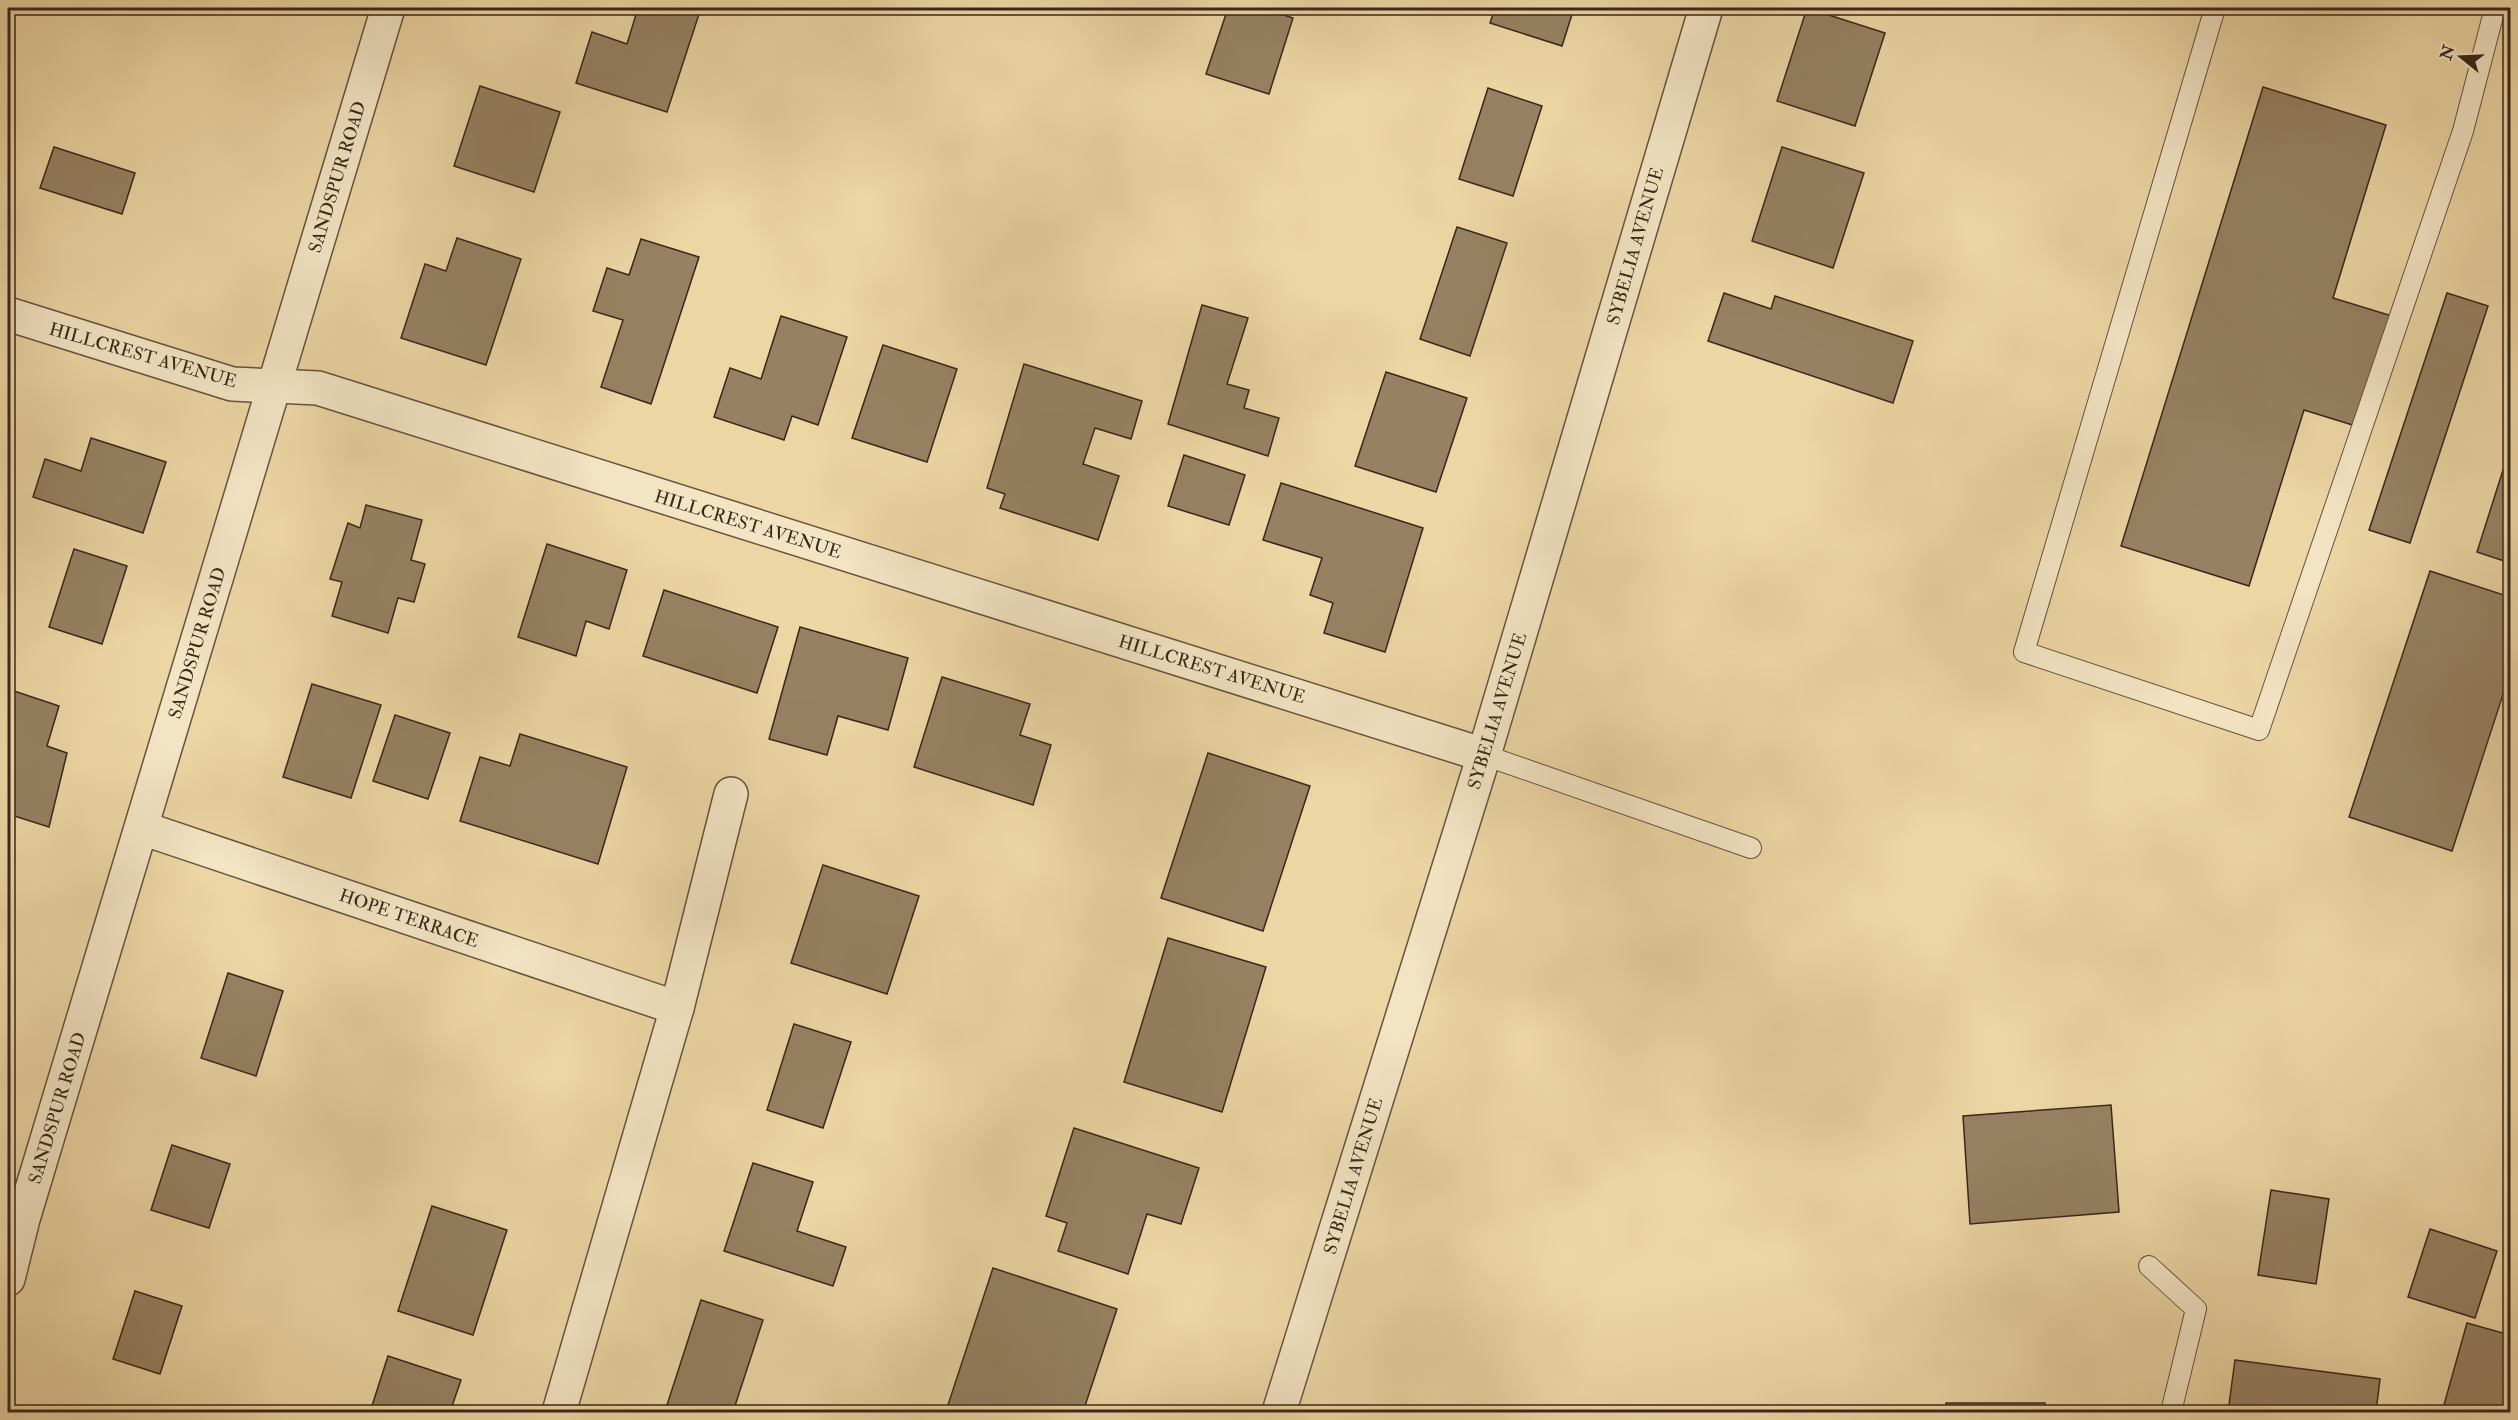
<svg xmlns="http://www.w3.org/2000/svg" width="2518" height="1420" viewBox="0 0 2518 1420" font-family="'IM FELL Double Pica',serif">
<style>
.building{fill:#968263;stroke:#39271c;stroke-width:1.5}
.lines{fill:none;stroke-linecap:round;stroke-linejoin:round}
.service-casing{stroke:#66533e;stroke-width:22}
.minor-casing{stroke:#66533e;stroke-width:36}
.tertiary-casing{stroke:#66533e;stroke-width:36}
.service{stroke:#f3e4c4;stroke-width:20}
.minor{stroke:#f3e4c4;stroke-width:33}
.tertiary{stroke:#f3e4c4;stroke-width:33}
.labels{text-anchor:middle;stroke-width:6;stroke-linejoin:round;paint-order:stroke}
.street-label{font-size:18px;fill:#39271c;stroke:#f3e4c4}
</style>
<rect width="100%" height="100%" fill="#ecd6a4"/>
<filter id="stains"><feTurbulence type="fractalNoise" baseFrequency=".00333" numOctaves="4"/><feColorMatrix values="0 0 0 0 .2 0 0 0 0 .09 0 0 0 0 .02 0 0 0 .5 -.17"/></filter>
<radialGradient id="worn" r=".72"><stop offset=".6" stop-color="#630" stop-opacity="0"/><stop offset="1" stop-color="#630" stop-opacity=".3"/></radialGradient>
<g class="building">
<path d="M638 8H701L667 112 576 83 592 32 627 44Z"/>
<path d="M861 8H885L883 14Z"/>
<path d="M1228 8H1262L1293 18 1269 94 1206 74Z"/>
<path d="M1495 8H1574L1562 46 1490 23Z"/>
<path d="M1807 8 1885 33 1855 126 1777 101Z"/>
<path d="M480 86 560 112 534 192 454 166Z"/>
<path d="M2263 87 2386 125 2333 298 2392 316 2359 427 2304 410 2249 586 2121 546Z"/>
<path d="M1488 88 1542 106 1513 196 1459 179Z"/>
<path d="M54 147 135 173 122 214 40 188Z"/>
<path d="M1782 147 1864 173 1833 268 1752 241Z"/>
<path d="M1457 227 1507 243 1470 356 1420 339Z"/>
<path d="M457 238 521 259 486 365 401 338 425 264 446 271Z"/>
<path d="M641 239 699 257 651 404 601 387 623 320 593 311 607 268 629 275Z"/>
<path d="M1724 293 1771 309 1775 296 1913 341 1893 403 1708 341Z"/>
<path d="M2447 293 2488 306 2410 543 2369 530Z"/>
<path d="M1202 305 1248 318 1227 384 1249 390 1244 408 1279 418 1268 456 1168 424Z"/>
<path d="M781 316 847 337 818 425 792 416 784 440 714 417 730 368 761 379Z"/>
<path d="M883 345 957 369 927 462 852 438Z"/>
<path d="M1024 364 1142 401 1131 439 1095 428 1083 464 1119 476 1098 540 1000 508 1005 494 987 488Z"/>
<path d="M1386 372 1467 398 1436 492 1355 466Z"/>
<path d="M91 438 166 462 143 533 33 497 45 459 81 471Z"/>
<path d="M2510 448V563L2477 552Z"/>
<path d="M1184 455 1245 475 1229 525 1168 506Z"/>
<path d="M1281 483 1423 528 1385 652 1324 633 1333 603 1310 595 1322 558 1263 540Z"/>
<path d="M366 505 422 520 411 560 425 564 414 602 398 598 388 633 332 616 342 582 330 579 348 523 360 528Z"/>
<path d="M547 544 627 570 609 629 586 621 576 656 518 637Z"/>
<path d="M74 549 127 566 102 644 49 627Z"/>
<path d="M2430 571 2510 597V673L2452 851 2349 817Z"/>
<path d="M664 590 778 627 757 693 643 656Z"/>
<path d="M800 627 908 658 888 730 838 716 827 755 769 739Z"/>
<path d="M942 677 1030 704 1020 735 1051 745 1033 805 914 767Z"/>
<path d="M312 684 381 705 351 798 283 777Z"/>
<path d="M8 689 59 706 47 746 67 753 49 827 8 814Z"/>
<path d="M395 715 450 733 428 799 373 781Z"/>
<path d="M520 734 627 767 598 864 460 821 480 757 510 766Z"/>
<path d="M1208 753 1310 786 1263 931 1161 898Z"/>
<path d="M823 865 919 896 887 994 791 963Z"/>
<path d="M1168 938 1266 967 1222 1112 1124 1082Z"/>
<path d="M228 973 283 991 256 1076 201 1058Z"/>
<path d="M794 1024 851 1042 823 1128 767 1110Z"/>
<path d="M2111 1105 2119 1212 1970 1224 1963 1116Z"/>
<path d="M1074 1128 1199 1168 1181 1224 1147 1214 1128 1274 1058 1251 1067 1223 1046 1216Z"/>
<path d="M172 1145 230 1164 209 1228 151 1210Z"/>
<path d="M753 1163 813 1182 797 1231 846 1247 833 1286 724 1251Z"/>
<path d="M2271 1190 2329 1199 2316 1284 2258 1275Z"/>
<path d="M432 1206 507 1230 473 1335 398 1311Z"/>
<path d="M2430 1229 2497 1251 2475 1318 2408 1297Z"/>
<path d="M993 1268 1117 1309 1083 1412 946 1411Z"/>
<path d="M135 1291 182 1306 160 1374 113 1359Z"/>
<path d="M701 1300 763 1320 733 1412H690L667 1405Z"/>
<path d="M2467 1323 2510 1335V1412H2442Z"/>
<path d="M388 1356 461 1380 450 1412H370Z"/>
<path d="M2235 1360 2380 1379 2376 1412H2228Z"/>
<path d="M1946 1403H2045V1412H1945Z"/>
</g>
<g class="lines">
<defs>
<g id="service">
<path d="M2215 8 2024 652 2259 730 2463 131 2495 8"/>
<path d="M1484 755 1751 848"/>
<path d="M2149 1266 2196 1309 2171 1412"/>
</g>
<g id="minor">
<path d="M8 314 232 384 318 388 1484 755"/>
<path d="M142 828 677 1008"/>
<path d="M559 1412 677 1008 731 794"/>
<path d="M1279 1412 1484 755 1706 8"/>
</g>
<path id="tertiary" d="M8 1279 23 1219 388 8"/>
</defs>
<use href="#service" class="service-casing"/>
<use href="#minor" class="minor-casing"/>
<use href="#tertiary" class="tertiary-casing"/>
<use href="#service" class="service"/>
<use href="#minor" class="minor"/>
<use href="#tertiary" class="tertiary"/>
</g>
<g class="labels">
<g class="street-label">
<text transform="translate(337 177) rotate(-73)" y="6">SANDSPUR ROAD</text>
<text transform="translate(1635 246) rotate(-74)" y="6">SYBELIA AVENUE</text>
<text transform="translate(143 355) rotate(16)" y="6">HILLCREST AVENUE</text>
<text transform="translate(748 524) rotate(17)" y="6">HILLCREST AVENUE</text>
<text transform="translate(197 643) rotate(-73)" y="6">SANDSPUR ROAD</text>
<text transform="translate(1212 669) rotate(17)" y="6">HILLCREST AVENUE</text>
<text transform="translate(1497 711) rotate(-73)" y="6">SYBELIA AVENUE</text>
<text transform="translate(409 918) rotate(19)" y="6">HOPE TERRACE</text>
<text transform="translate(57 1108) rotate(-73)" y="6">SANDSPUR ROAD</text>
<text transform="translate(1353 1176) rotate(-73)" y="6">SYBELIA AVENUE</text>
</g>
</g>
<rect width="2518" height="1420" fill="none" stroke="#ecd6a4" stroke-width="30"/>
<rect x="9" y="9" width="2500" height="1402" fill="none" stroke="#39271c" stroke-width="3"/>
<rect x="15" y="15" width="2488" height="1390" fill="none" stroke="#39271c" stroke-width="1.5"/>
<g transform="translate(2461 57) rotate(288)" stroke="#f3e4c4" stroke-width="4.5" paint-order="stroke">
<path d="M0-4.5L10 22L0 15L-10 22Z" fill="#39271c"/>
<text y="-9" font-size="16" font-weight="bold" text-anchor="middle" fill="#39271c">N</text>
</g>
<rect width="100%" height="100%" filter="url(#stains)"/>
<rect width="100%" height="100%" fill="url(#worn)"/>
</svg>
